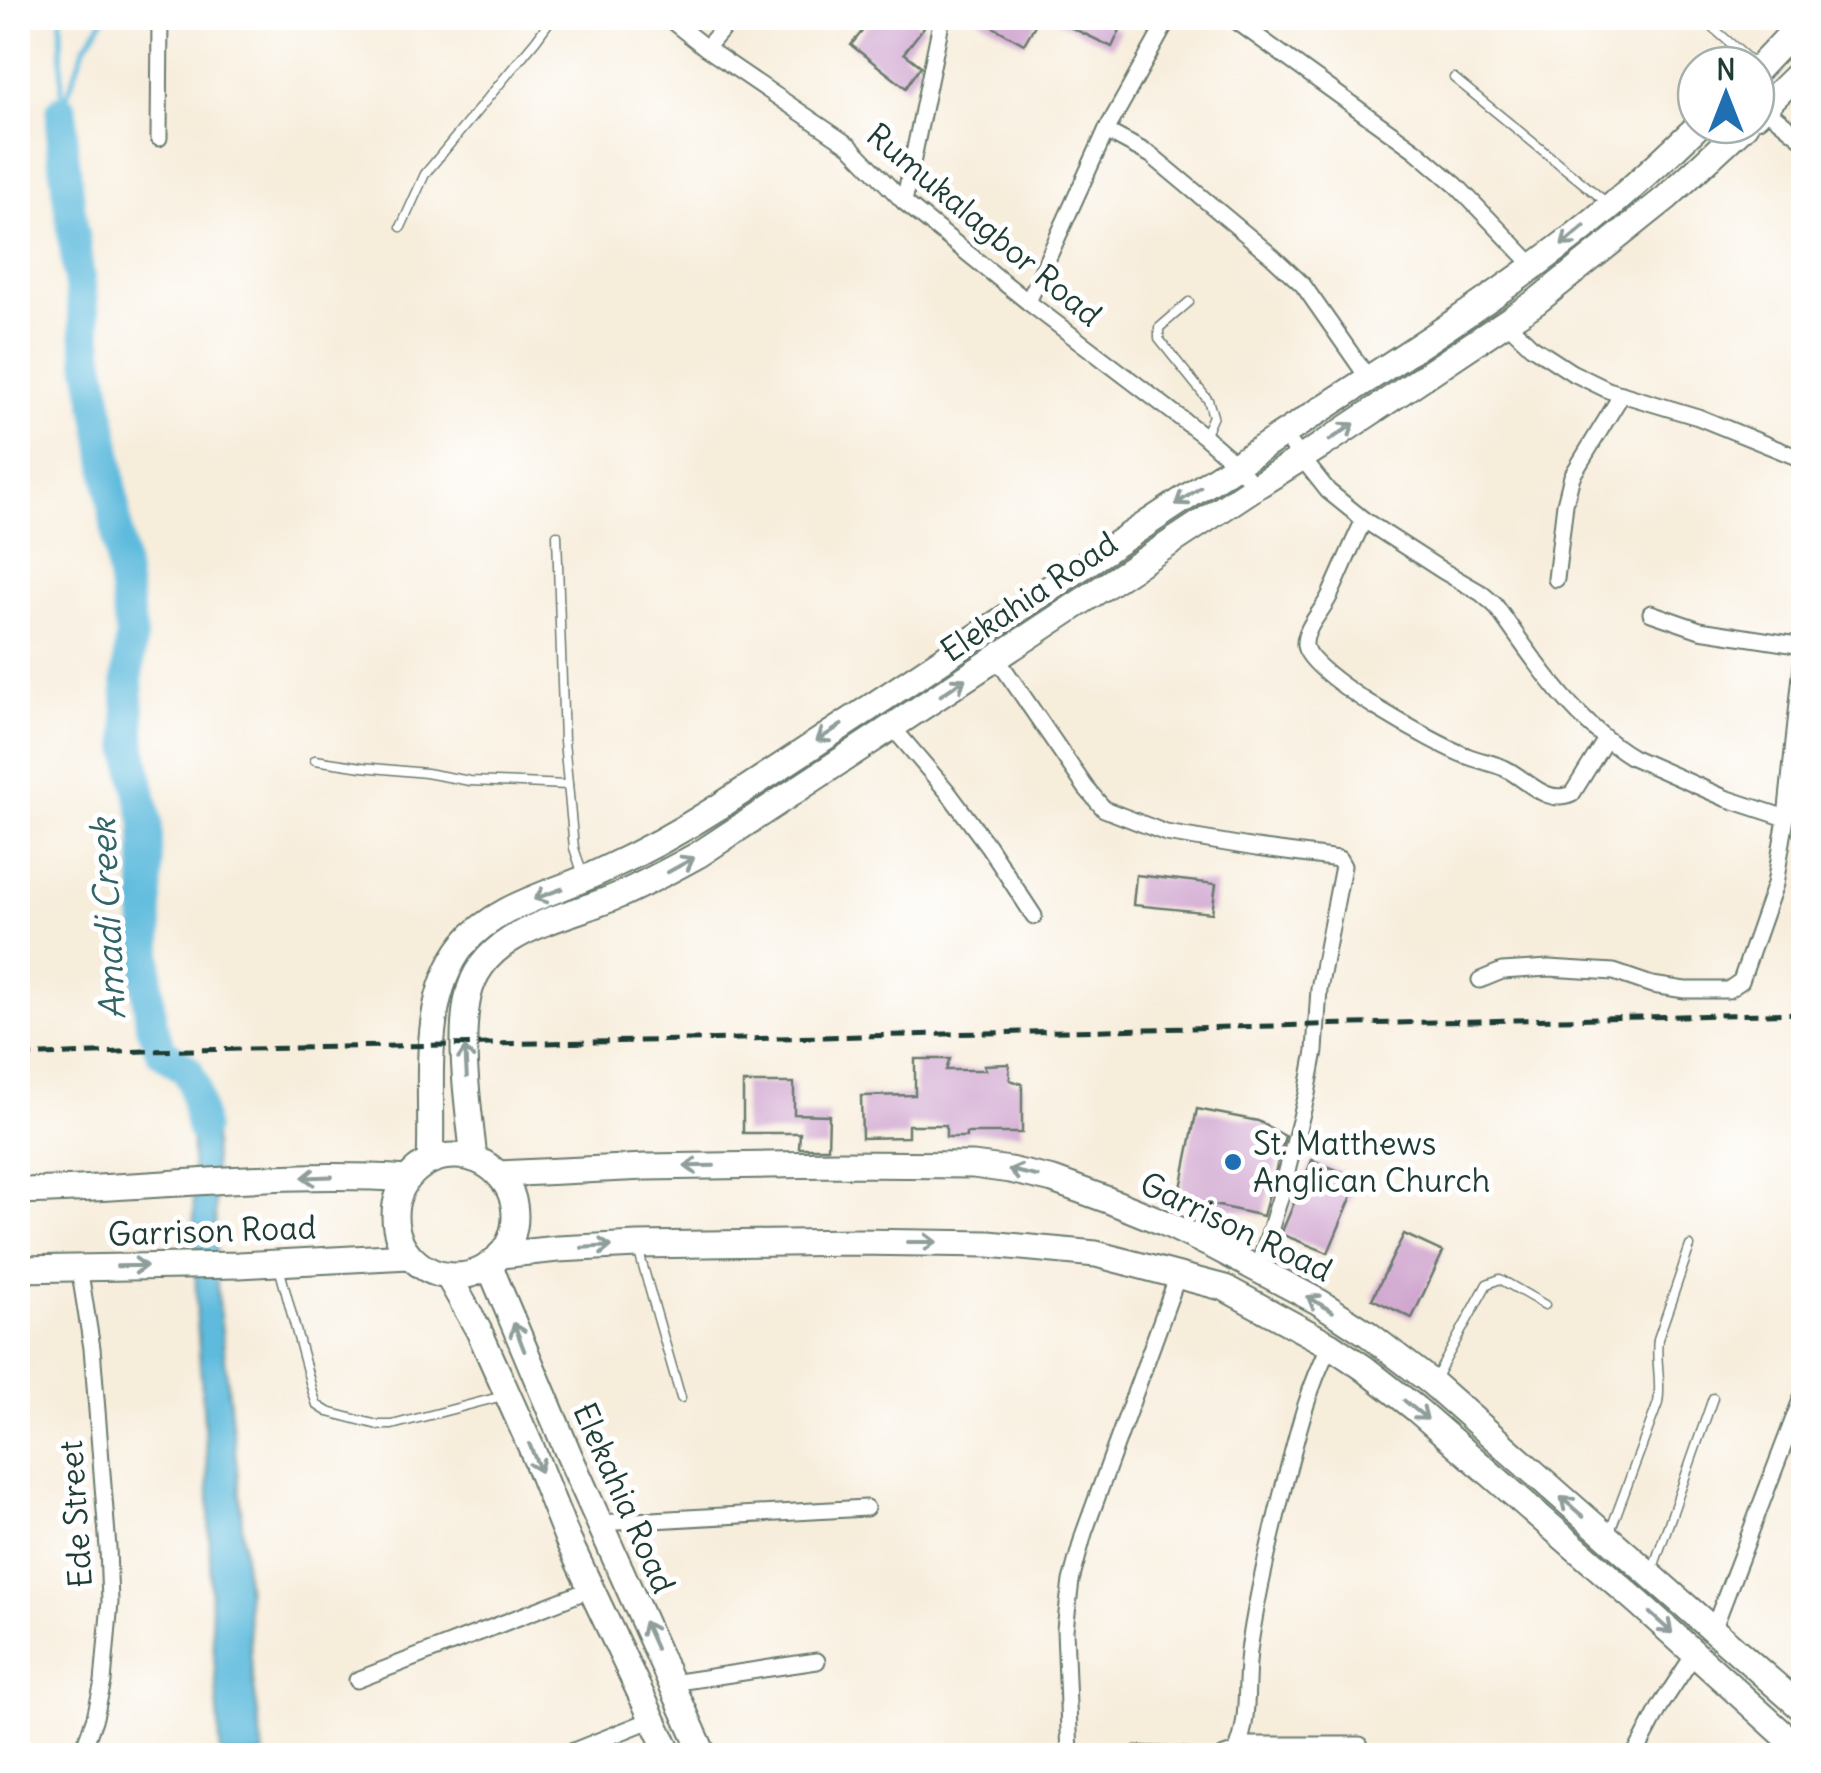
<svg xmlns="http://www.w3.org/2000/svg" width="1821" height="1773" viewBox="0 0 1821 1773" font-family="Delius,sans-serif">
<style>
.water{fill:#5fbbdd;stroke:#3f7c88;stroke-width:2.5}
.lines{fill:none;stroke-linecap:round;stroke-linejoin:round}
.stream{stroke:#5fbbdd;stroke-width:5}
.river{stroke:#5fbbdd;stroke-width:32}
.building{fill:#d1a7d0}
.service-casing{stroke:#6b7b6e;stroke-width:11}
.minor-casing{stroke:#6b7b6e;stroke-width:19}
.primary-casing{stroke:#6b7b6e;stroke-width:29}
.service{stroke:#fff;stroke-width:8}
.minor{stroke:#fff;stroke-width:15}
.primary{stroke:#fff;stroke-width:25}
.rail{stroke:#1f3d34;stroke-width:5;stroke-dasharray:15 8;stroke-linecap:butt}
.oneway{stroke:#8f9e9a}
.poi-dot{fill:#1f6fb2;stroke:#fff;stroke-width:4}
.labels{text-anchor:middle;stroke-width:10;stroke-linejoin:round;paint-order:stroke}
.street-label{font-size:32px;fill:#1f3d34;stroke:#fff}
.poi-label{font-size:32px;fill:#1f3d34;stroke:#fff;text-anchor:start}
.water-label{font-size:35px;font-style:italic;fill:#326367;stroke:#fff}
</style>
<rect width="100%" height="100%" fill="#fff"/>
<filter id="ink" filterUnits="userSpaceOnUse"><feTurbulence type="fractalNoise" baseFrequency=".01" numOctaves="2"/><feDisplacementMap in="SourceGraphic" scale="20" xChannelSelector="R" yChannelSelector="G"/><feConvolveMatrix kernelMatrix="1 2 1 2 8 2 1 2 1" color-interpolation-filters="sRGB"/></filter>
<filter id="wash" filterUnits="userSpaceOnUse"><feTurbulence type="fractalNoise" baseFrequency=".0048" numOctaves="4" result="noise"/><feDisplacementMap in="SourceGraphic" scale="40" xChannelSelector="R" yChannelSelector="G"/><feGaussianBlur stdDeviation="2.25" result="paint"/><feColorMatrix in="noise" values="0 0 0 0 0 0 0 0 0 0 0 0 0 0 0 0 0 1.4 0 .05"/><feComposite in="paint" operator="in"/></filter>
<g filter="url(#wash)">
<rect width="100%" height="100%" fill="#f7eddb"/>
<path class="water" d="M198 1084 213 1132 217 1287 240 1496 252 1674 264 1755H221L211 1609 209 1493 197 1319 190 1085Z"/>
<g class="lines">
<g class="stream">
<path d="M61 18 62 104"/>
<path d="M62 111 84 48 104 18"/>
</g>
<path class="river" d="M62 111V147L89 356 104 436 131 636 127 681 131 747 147 825V985L151 1025 161 1051 187 1070 194 1085 201 1127"/>
</g>
<g id="blocks">
<g class="building">
<path d="M873 18H912L924 27 904 53 921 66 906 88 851 45Z"/>
<path d="M977 18H1039L1024 44Z"/>
<path d="M1051 18H1094L1120 30 1112 47Z"/>
<path d="M1136 875 1216 884 1212 913 1133 905Z"/>
<path d="M915 1059H950L946 1070H986L984 1065 1009 1064 1010 1080 1022 1084V1133H966V1137H946V1125H908V1137L862 1138 861 1096 915 1095Z"/>
<path d="M743 1083H794V1114L829 1115 828 1148H799L800 1133H743Z"/>
<path d="M1197 1109 1258 1121 1285 1136 1263 1216 1197 1201 1181 1188Z"/>
<path d="M1312 1160 1359 1179 1328 1253 1281 1234Z"/>
<path d="M1404 1234 1443 1252 1412 1318 1372 1299Z"/>
</g>
</g>
</g>
<g filter="url(#ink)">
<use href="#blocks" fill-opacity="0" stroke="#6b7b6e" stroke-width="2.5"/>
<g class="lines">
<defs>
<g id="service">
<path d="M1702 18 1755 65"/>
<path d="M1454 78 1606 202"/>
<path d="M401 227 425 174 536 40 552 18"/>
<path d="M1189 302 1159 328V339L1208 400 1213 416 1204 436"/>
<path d="M557 535 564 741 574 848 583 875"/>
<path d="M315 760 362 767 426 773 470 781 568 785"/>
<path d="M638 1249 681 1398"/>
<path d="M279 1267 313 1393 317 1405 328 1412 378 1425H392L503 1396"/>
<path d="M1435 1379 1487 1284 1500 1279 1545 1305"/>
<path d="M1609 1534 1658 1403C1662 1381 1655 1361 1658 1339L1690 1246"/>
<path d="M1652 1571 1713 1398"/>
</g>
<g id="minor">
<path d="M668 18 706 48 850 146 904 202 1028 302 1204 436 1236 464 1255 487"/>
<path d="M1232 18 1415 150 1456 185 1534 266"/>
<path d="M706 48 732 18"/>
<path d="M1763 107 1804 140"/>
<path d="M1106 131 1151 155 1272 256 1303 285 1368 378"/>
<path d="M159 138 160 18"/>
<path d="M904 202 942 18"/>
<path d="M1028 302 1106 131 1169 18"/>
<path d="M1506 322 1531 346 1571 372 1608 390 1698 417 1804 460"/>
<path d="M1283 434 1328 491 1364 520 1443 571 1481 593 1495 605C1534 660 1574 722 1632 757L1725 798 1786 818"/>
<path d="M1364 520C1351 546 1341 572 1329 597 1322 611 1304 629 1305 645 1307 674 1439 746 1467 756 1480 761 1492 763 1504 768 1526 778 1546 806 1572 794L1606 739"/>
<path d="M1556 579 1565 504 1572 476 1622 394"/>
<path d="M1651 613 1700 630 1803 646"/>
<path d="M996 657 1086 788 1104 809 1166 833 1256 848 1339 859 1343 866 1319 989 1315 1051 1307 1094 1280 1198 1258 1270"/>
<path d="M893 728 947 791 988 846 1034 916"/>
<path d="M1480 980 1502 971 1549 968 1614 972 1652 985 1685 990H1728L1741 981 1775 884 1786 818 1804 646"/>
<path d="M79 1267 92 1348 108 1548 110 1602 103 1682 95 1717 81 1756"/>
<path d="M599 1523 866 1508"/>
<path d="M1713 1630 1804 1392"/>
<path d="M357 1680 591 1589"/>
<path d="M671 1683 817 1661"/>
<path d="M1239 1745H1360"/>
<path d="M1137 1754 1184 1756"/>
<path d="M561 1756 653 1719"/>
<path d="M1070 1756 1065 1629 1071 1581 1084 1533 1178 1275"/>
<path d="M1224 1756 1236 1752C1251 1719 1244 1680 1250 1644 1258 1590 1271 1538 1284 1485 1297 1435 1307 1391 1330 1345"/>
<path d="M1632 1756 1638 1749 1661 1705 1695 1653"/>
</g>
<g id="primary">
<path d="M1756 71 1804 20"/>
<path d="M1756 115 1804 68"/>
<circle cx="455" cy="1216" r="60"/>
<path d="M474 1159C469 1110 458 1044 468 997 481 931 563 919 615 897 643 885 670 870 698 855L1255 487 1322 445 1536 302 1666 198 1745 125"/>
<path d="M430 1161C434 1092 418 1001 464 944 496 905 555 893 599 872 641 853 681 831 720 806 893 694 1063 578 1236 465 1343 394 1454 327 1557 249 1607 212 1654 168 1699 125"/>
<path d="M498 1174 646 1167 839 1164 973 1165 1010 1170 1053 1180 1108 1200 1165 1223 1215 1247 1319 1302 1368 1334 1432 1383 1804 1710"/>
<path d="M18 1191C147 1189 279 1170 407 1179"/>
<path d="M500 1255 558 1249 637 1245 856 1242 989 1244 1096 1254 1225 1288 1330 1345 1364 1368 1416 1409 1640 1604 1804 1753"/>
<path d="M489 1265 569 1455 704 1756"/>
<path d="M18 1269 239 1265 409 1256"/>
<path d="M448 1276 479 1331 531 1447 568 1540 670 1756"/>
</g>
</defs>
<use href="#service" class="service-casing"/>
<use href="#minor" class="minor-casing"/>
<use href="#primary" class="primary-casing"/>
<use href="#service" class="service"/>
<use href="#minor" class="minor"/>
<use href="#primary" class="primary"/>
<path class="rail" d="M18 1056 146 1051 740 1039 1804 1013"/>
</g>
<defs><path id="oneway-shaft" d="M-6 0H5M1.5-3L5.5 0L1.5 3" fill="none" stroke-width="1.6" stroke-linecap="round" stroke-linejoin="round" transform="scale(2.5)"/></defs>
<g class="oneway">
<use href="#oneway-shaft" transform="translate(1573 236) rotate(140)"/>
<use href="#oneway-shaft" transform="translate(1342 432) rotate(-34)"/>
<use href="#oneway-shaft" transform="translate(1188 496) rotate(146)"/>
<use href="#oneway-shaft" transform="translate(953 687) rotate(-34)"/>
<use href="#oneway-shaft" transform="translate(829 733) rotate(147)"/>
<use href="#oneway-shaft" transform="translate(681 865) rotate(-29)"/>
<use href="#oneway-shaft" transform="translate(548 894) rotate(159)"/>
<use href="#oneway-shaft" transform="translate(466 1062) rotate(-93)"/>
<use href="#oneway-shaft" transform="translate(699 1166) rotate(179)"/>
<use href="#oneway-shaft" transform="translate(1023 1173) rotate(-167)"/>
<use href="#oneway-shaft" transform="translate(317 1177) rotate(178)"/>
<use href="#oneway-shaft" transform="translate(922 1242)"/>
<use href="#oneway-shaft" transform="translate(597 1247) rotate(-3)"/>
<use href="#oneway-shaft" transform="translate(132 1266) rotate(-1)"/>
<use href="#oneway-shaft" transform="translate(1320 1304) rotate(-149)"/>
<use href="#oneway-shaft" transform="translate(519 1337) rotate(-111)"/>
<use href="#oneway-shaft" transform="translate(1416 1410) rotate(39)"/>
<use href="#oneway-shaft" transform="translate(535 1458) rotate(68)"/>
<use href="#oneway-shaft" transform="translate(1572 1507) rotate(-139)"/>
<use href="#oneway-shaft" transform="translate(1661 1623) rotate(42)"/>
<use href="#oneway-shaft" transform="translate(650 1635) rotate(-114)"/>
</g>
</g>
<circle class="poi-dot" cx="1233" cy="1162" r="10"/>
<g class="labels">
<g class="street-label">
<text transform="translate(984 225) rotate(40)" y="11">Rumukalagbor Road</text>
<text transform="translate(1029 597) rotate(-34)" y="11">Elekahia Road</text>
<text transform="translate(1236 1227) rotate(26)" y="11">Garrison Road</text>
<text transform="translate(212 1231) rotate(-2)" y="11">Garrison Road</text>
<text transform="translate(624 1498) rotate(66)" y="11">Elekahia Road</text>
<text transform="translate(76 1514) rotate(-94)" y="11">Ede Street</text>
</g>
<g class="poi-label">
<text x="1253" y="1155">St. Matthews<tspan x="1253" dy="37">Anglican Church</tspan></text>
</g>
<g class="water-label">
<text transform="translate(108 919) rotate(-93)" y="12">Amadi Creek</text>
</g>
</g>
<rect width="1821" height="1773" fill="none" stroke="#fff" stroke-width="60"/>
<g transform="translate(1726 95)"><circle r="48" fill="#ffffff" stroke="#a5b1ae" stroke-width="2.5"/>
<path d="M0-8L18 38L0 25L-18 38Z" fill="#1f6fb2"/>
<text y="-15" font-size="28" font-weight="bold" text-anchor="middle" fill="#1f3d34">N</text>
</g>
</svg>
